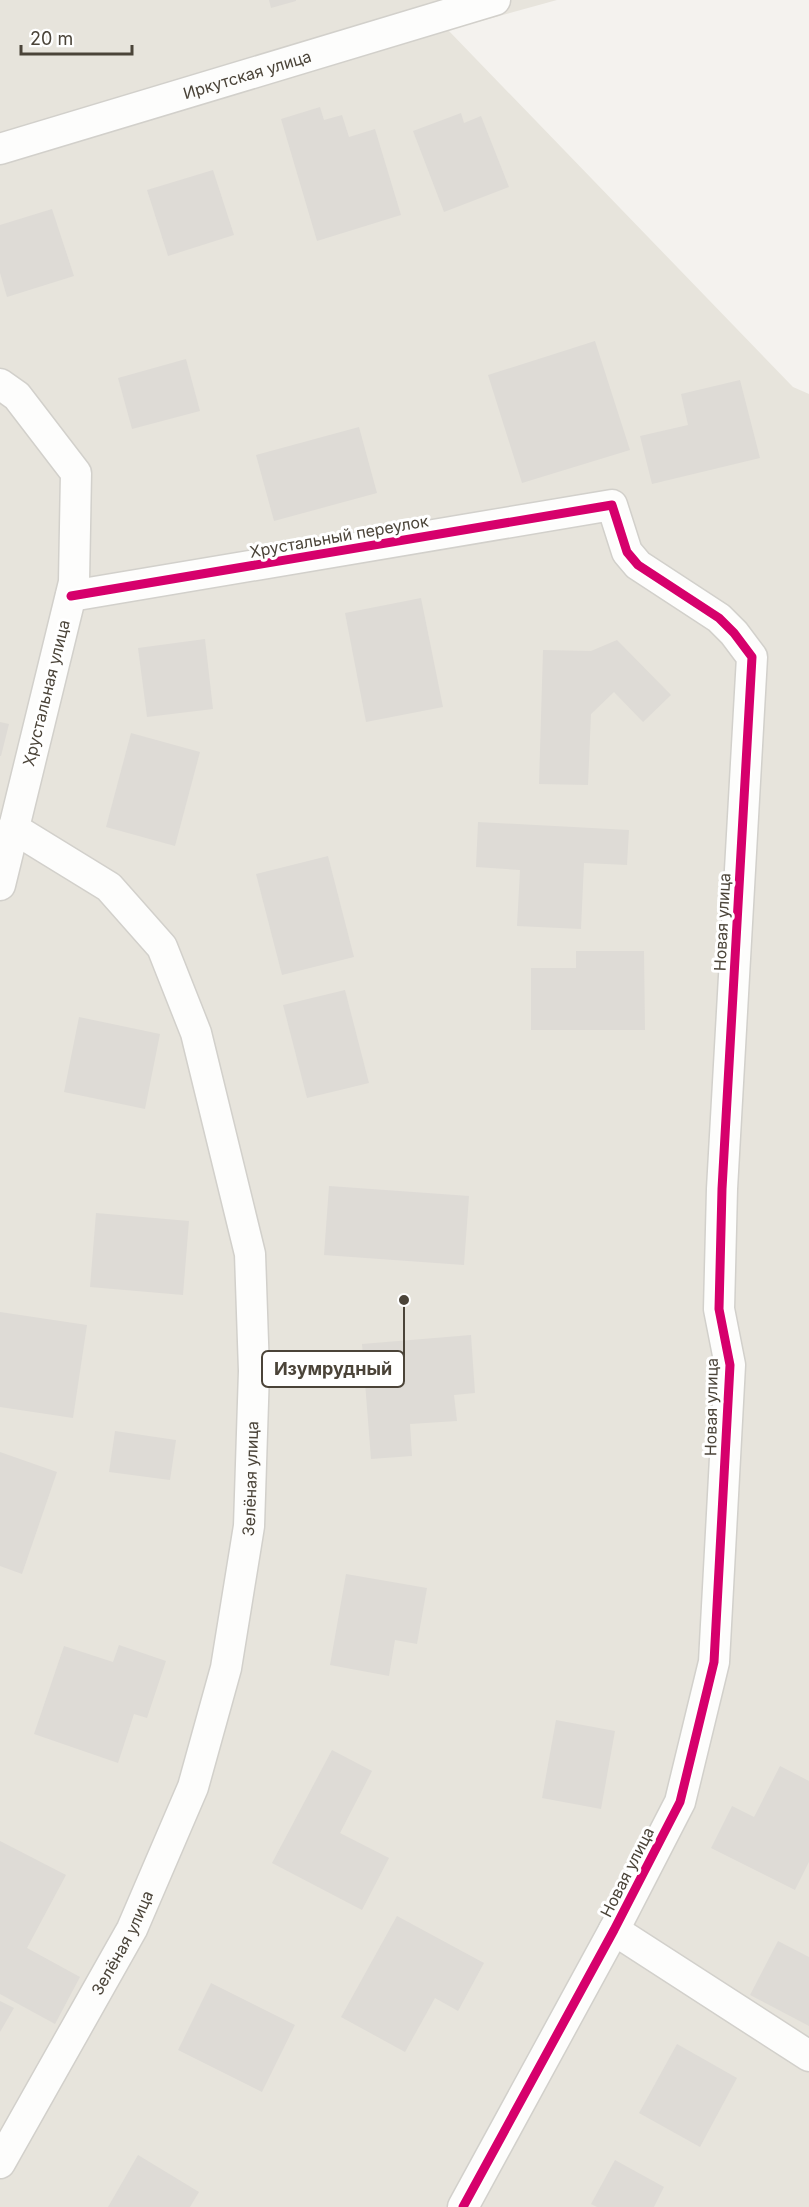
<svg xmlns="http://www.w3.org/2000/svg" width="809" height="2207" viewBox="0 0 809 2207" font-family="Inter,sans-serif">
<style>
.residential{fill:#e7e4dc}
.building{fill:#dedbd6}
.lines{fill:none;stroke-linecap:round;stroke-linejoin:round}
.minor-casing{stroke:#d2d0cb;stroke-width:33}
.minor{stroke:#fdfdfc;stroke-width:30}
.cycleway-casing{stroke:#fff;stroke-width:13}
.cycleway{stroke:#d6006c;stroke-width:9}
.labels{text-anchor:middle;stroke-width:6;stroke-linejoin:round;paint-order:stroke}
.street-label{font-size:16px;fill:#4b4439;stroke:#fff}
.leader{fill:none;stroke:#4b4439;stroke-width:2}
.callout-dot{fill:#4b4439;stroke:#fff;stroke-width:2}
.callout{fill:#fff;stroke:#4b4439;stroke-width:2}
.callout-label{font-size:18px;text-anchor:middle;font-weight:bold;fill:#4b4439}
</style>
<rect width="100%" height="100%" fill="#f4f2ee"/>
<path class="residential" d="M0 0H557L448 30 793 387 809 394V2207H0Z"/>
<g class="building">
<path d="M269 0H296V1L271 8Z"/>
<path d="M320 107 324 120 342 115 349 137 375 129 401 215 317 241 281 119Z"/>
<path d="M461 113 464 123 481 116 509 187 444 212 413 131Z"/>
<path d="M213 170 234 235 168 256 147 190Z"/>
<path d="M52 209 74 276 7 297 0 273V225Z"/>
<path d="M595 341 630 450 522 483 488 375Z"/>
<path d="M186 359 200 411 132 429 118 378Z"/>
<path d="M740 380 760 458 652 484 640 436 688 425 681 394Z"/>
<path d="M359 427 377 493 274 521 256 455Z"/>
<path d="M421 598 443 707 366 722 345 613Z"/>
<path d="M205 639 213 709 147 717 138 648Z"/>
<path d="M617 640 671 695 643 722 614 692 591 714 588 785 539 784 543 650 591 651Z"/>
<path d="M0 722 9 724 1 756H0Z"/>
<path d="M131 733 200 752 175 846 106 827Z"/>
<path d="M478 822 629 830 627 865 584 863 581 929 517 926 520 870 476 867Z"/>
<path d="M328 856 354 957 282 975 256 874Z"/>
<path d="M576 951H644L645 1030H531V968H576Z"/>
<path d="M345 990 369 1083 307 1098 283 1005Z"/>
<path d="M79 1017 160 1034 145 1109 64 1092Z"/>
<path d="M329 1186 469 1196 464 1265 324 1255Z"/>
<path d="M96 1213 189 1221 183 1295 90 1287Z"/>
<path d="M0 1312 87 1325 73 1418 0 1407Z"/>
<path d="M471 1335 475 1393 454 1395 457 1421 410 1424 412 1456 371 1459 362 1344Z"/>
<path d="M115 1431 176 1440 170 1480 109 1472Z"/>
<path d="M0 1452 57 1472 22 1574 0 1566Z"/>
<path d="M346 1574 427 1588 417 1644 395 1640 389 1676 330 1665Z"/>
<path d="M119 1645 166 1661 147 1718 134 1714 118 1763 34 1734 64 1646 113 1662Z"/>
<path d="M556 1720 615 1731 601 1809 542 1798Z"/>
<path d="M332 1750 372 1771 340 1833 389 1858 362 1910 272 1863Z"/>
<path d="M780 1766 809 1781V1862L795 1890 711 1848 732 1806 754 1817Z"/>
<path d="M0 1841 66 1875 27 1948 80 1977 55 2024 0 1994Z"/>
<path d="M397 1916 484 1963 458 2011 435 1998 405 2052 341 2017Z"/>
<path d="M778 1941 809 1957V2026L750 1995Z"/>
<path d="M211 1983 295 2025 262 2092 178 2050Z"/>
<path d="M0 2001 14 2008 0 2032Z"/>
<path d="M677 2044 737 2078 700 2147 639 2113Z"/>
<path d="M138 2155 199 2192 190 2207H108Z"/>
<path d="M615 2160 664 2187 654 2207H597L591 2204Z"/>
</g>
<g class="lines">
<defs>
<g id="minor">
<path id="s1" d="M0 149 495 0"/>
<path d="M0 384 17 396 76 473 74 582 0 885"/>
<path d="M71 596 612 505 627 552 638 565 719 618 734 633 752 657 722 1189 719 1309 730 1365 714 1662 680 1802 614 1930 463 2207"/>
<path d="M614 1930 809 2056"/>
<path id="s2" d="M0 2163 132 1929 193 1787 226 1668 249 1526 254 1371 250 1254 196 1033 162 947 109 887 13 828"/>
</g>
</defs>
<use href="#minor" class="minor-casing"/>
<use href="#minor" class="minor"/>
<defs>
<path id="cycleway" d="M71 596 612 505 627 552 638 565 719 618 734 633 752 657 722 1189 719 1309 730 1365 714 1662 680 1802 614 1930 463 2207"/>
</defs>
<use href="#cycleway" class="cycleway-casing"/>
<use href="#cycleway" class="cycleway"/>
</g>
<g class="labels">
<g class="street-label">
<text dy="6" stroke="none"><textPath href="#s1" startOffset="258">Иркутская улица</textPath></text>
<text transform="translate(339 536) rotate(-10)" y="6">Хрустальный переулок</text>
<text transform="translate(46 693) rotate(-76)" y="6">Хрустальная улица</text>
<text transform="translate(722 922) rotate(-87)" y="6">Новая улица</text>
<text transform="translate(711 1407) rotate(-89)" y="6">Новая улица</text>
<text dy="6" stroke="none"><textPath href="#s2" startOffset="738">Зелёная улица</textPath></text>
<text transform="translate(627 1872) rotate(-63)" y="6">Новая улица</text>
<text dy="6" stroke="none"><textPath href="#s2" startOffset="252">Зелёная улица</textPath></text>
</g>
</g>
<path class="leader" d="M404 1300L404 1369"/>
<circle class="callout-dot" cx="404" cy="1300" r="6"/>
<rect class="callout" x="262" y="1351" width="142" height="36" rx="6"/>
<g class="callout-label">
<text x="333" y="1375">Изумрудный</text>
</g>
<path d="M21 45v9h111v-9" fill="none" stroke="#4b4439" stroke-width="3"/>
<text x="30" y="45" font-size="18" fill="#4b4439" stroke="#ffffff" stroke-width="4.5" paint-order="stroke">20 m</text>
</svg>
